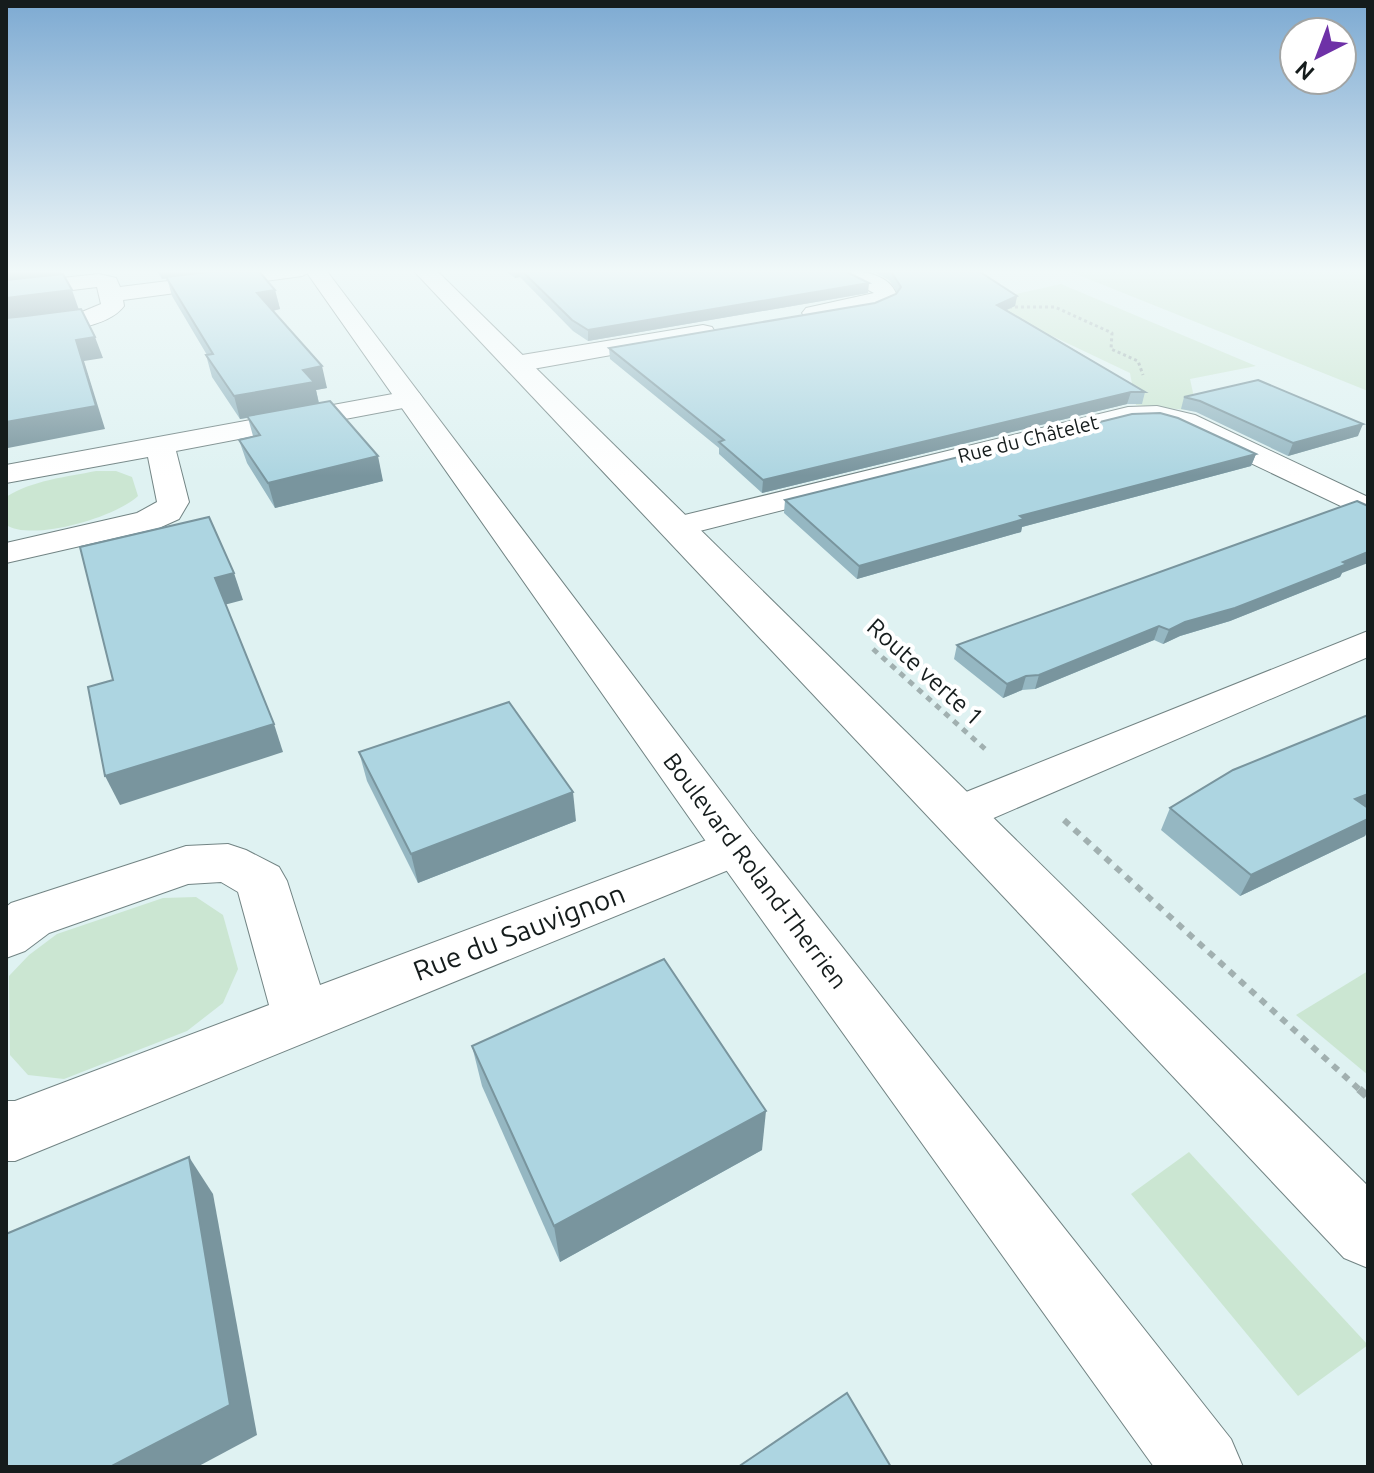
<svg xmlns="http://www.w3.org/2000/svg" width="1374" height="1473" viewBox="0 0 1374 1473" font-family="Ubuntu,sans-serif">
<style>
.green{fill:#cbe6d2}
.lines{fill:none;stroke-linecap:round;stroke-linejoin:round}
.minor-casing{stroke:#728484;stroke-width:2}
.secondary-casing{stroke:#728484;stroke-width:2}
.path-far3{stroke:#a1b0b0;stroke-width:3;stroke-dasharray:3 3;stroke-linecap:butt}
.path-far2{stroke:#a1b0b0;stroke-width:5;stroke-dasharray:6 6;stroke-linecap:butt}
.path-far1{stroke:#a1b0b0;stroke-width:6;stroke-dasharray:7 7;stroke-linecap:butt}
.path{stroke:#a1b0b0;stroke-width:8;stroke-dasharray:10 10;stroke-linecap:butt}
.minor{fill:#fff;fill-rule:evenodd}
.secondary{fill:#fff;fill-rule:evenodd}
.wall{fill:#95b7c2}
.shaded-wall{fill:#79959e}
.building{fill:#add5e1;stroke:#79959e;stroke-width:2}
.labels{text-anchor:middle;stroke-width:8;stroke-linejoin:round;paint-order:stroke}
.far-street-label{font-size:20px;fill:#151c1c;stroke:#fff}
.street-label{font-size:24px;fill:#151c1c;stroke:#fff}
.near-street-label{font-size:28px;fill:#151c1c;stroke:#fff}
</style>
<rect width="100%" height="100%" fill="#dff2f2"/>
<g class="green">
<path d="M1066 270H1368V391Z"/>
<path d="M1061 284 1256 366 1190 379 1197 411 1136 405 1130 373 1000 311 1003 297Z"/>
<path d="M96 471H116L132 477 138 496C116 517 33 542 6 525V497C33 480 66 477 96 471Z"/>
<path d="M196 897 223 915 238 969 223 1003 187 1031 64 1079 28 1075 10 1055 9 976 29 955 57 934 163 898Z"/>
<path d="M1368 971V1075L1296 1015Z"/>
<path d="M1189 1152 1368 1345 1298 1396 1131 1194Z"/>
</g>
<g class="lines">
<defs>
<g id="minor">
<path d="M256 270H313L302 276 123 300 124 306C104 333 37 333 6 336V322L77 314 101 304 97 287 6 298V284L99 274 116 278 120 287Z"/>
<path d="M835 270C856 270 890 272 897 296 881 317 839 316 814 320L806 318 802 313 806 308 874 293 838 274Z"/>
<path d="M703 325 712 327 715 332 712 337 516 372 507 369 503 364 507 359 516 356Z"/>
<path d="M409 391 419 393 423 399 419 405 176 451 189 502 179 519 159 528 6 563V543L137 513 157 502 148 457 6 483V465Z"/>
<path d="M1157 406 1195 415 1368 497V519L1175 427 1157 422 1128 423 676 537 664 534 659 527 664 520 1128 407Z"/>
<path d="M1368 631V657L975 826 958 831 941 826 934 814 941 802Z"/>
<path d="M736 829 753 834 761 847 753 860 37 1152 15 1161H6V1101H15L269 1005 238 892 221 882 188 884 49 933 25 951 6 958V907L11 903 186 846 228 844 246 850 279 867 287 881 320 985Z"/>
</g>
<g id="secondary">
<path d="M305 270H326L753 834 1231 1439 1243 1467H1154L719 860Z"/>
<path d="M413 270H436L1368 1186V1268L1344 1258Z"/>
</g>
</defs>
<use href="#minor" class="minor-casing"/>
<use href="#secondary" class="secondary-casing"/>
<path class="path-far3" d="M1009 307H1055L1112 333 1111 349 1138 361 1143 375"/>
<path class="path-far2" d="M873 649 985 749"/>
<path class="path-far1" d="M1064 820 1361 1091"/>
<path class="path" d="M1359 1089 1368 1097"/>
<use href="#minor" class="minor"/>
<use href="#secondary" class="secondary"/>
</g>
<g class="wall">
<path d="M156 270H258L275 290 280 309 273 311 327 388 316 390 319 403 383 481 275 508 247 463 239 440 253 436 248 418 240 419 212 377 206 355H207L172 296 167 278 162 279Z"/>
<path d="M503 270H843L868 293 588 341 573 331 520 277 515 278Z"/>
<path d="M858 270H977L1017 296 1015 306 1007 310 1145 392 1142 404H1127L762 493 719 454V448L610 359 609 348 875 303 897 293 889 280 872 271Z"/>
<path d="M1184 397 1358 436 1288 456 1196 412 1181 409Z"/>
<path d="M1256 454 1251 466 1022 527 1021 532 857 579 784 513 785 500Z"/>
<path d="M1342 573 1340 577 1230 621 1180 636 1163 644 1154 640 1035 689 1022 690 1003 698 954 659 957 645Z"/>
<path d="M1368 715V830L1365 836 1240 896 1161 830 1170 808Z"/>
<path d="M359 752 576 821 418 883 367 781Z"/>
<path d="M472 1046 762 1150 560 1262 482 1086Z"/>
</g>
<g class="shaded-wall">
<path d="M6 270H60L62 275 6 281Z"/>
<path d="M159 270H235L162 279Z"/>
<path d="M514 270H519L520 277 515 278Z"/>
<path d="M869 283 868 293 588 341V330Z"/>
<path d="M72 290 79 310 6 319V298Z"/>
<path d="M275 290 280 309 262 313 257 293Z"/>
<path d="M1017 296 1015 306 995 315 997 305Z"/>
<path d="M95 337 103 358 84 361 105 429 8 448 6 444V422L76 340Z"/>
<path d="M322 366 327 388 316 390 319 404 240 419 234 396 303 370Z"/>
<path d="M1131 392 1127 404 762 493 763 480Z"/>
<path d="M1363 424 1358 436 1288 456 1293 443Z"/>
<path d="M1256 454 1251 466 1022 527 1021 532 857 579 859 566 1020 516Z"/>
<path d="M378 456 383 481 275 508 268 483Z"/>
<path d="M1368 552V563L1342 573 1340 577 1230 621 1180 636 1163 644 1169 630 1185 622Z"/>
<path d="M234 573 243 600 224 605 215 578Z"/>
<path d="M1159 626 1154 640 1035 689 1039 675Z"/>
<path d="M1026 676 1022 690 1003 698 1007 684Z"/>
<path d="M274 724 283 752 120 805 105 776Z"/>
<path d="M573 792 576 821 418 883 411 854Z"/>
<path d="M1368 794V810L1355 799Z"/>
<path d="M1368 819V830L1365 836 1240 896 1251 875Z"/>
<path d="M766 1111 762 1150 560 1262 554 1226Z"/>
<path d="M189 1157 213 1194 257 1435 197 1467H110Z"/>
</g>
<g class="building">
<path d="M224 270H258L275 290 257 293 322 366 303 370 314 382 234 396 206 355 213 354 166 277Z"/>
<path d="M521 270H843L869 283 588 330 572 320Z"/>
<path d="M890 270H977L1017 296 997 305 1145 392H1131L763 480 719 442 724 440 609 348 875 303 896 294 901 287Z"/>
<path d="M63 274 72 290 6 298V280Z"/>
<path d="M81 309 95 337 76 340 96 406 6 422V318L26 316Z"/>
<path d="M1258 380 1363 424 1293 443 1200 401 1184 397Z"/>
<path d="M330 401 378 456 268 483 239 440 260 435 247 416Z"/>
<path d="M1160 413 1178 418 1256 454 1020 516 1024 519 859 566 785 500 1132 414Z"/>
<path d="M1357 501 1368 506V552L1343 562 1347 564 1235 608 1185 622 1169 630 1159 626 1039 675 1026 676 1007 684 957 645Z"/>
<path d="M209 517 234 573 215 578 274 724 105 776 88 687 113 680 80 547Z"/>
<path d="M509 702 573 792 411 854 359 752Z"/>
<path d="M1368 715V794L1355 799 1368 808V819L1251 875 1170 808 1233 770Z"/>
<path d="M664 959 766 1111 554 1226 472 1046Z"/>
<path d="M189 1157 230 1405 110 1467H6V1234Z"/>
<path d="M847 1393 891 1467H738Z"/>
</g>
<linearGradient id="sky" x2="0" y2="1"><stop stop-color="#7daad2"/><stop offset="0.57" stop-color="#f1f9f9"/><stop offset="1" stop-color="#f1f9f9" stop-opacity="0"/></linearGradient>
<rect width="1374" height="476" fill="url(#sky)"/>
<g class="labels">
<g class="far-street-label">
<text transform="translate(1028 439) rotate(-14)" y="7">Rue du Châtelet</text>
</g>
<g class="street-label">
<text transform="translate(925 672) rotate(42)" y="8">Route verte 1</text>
<text transform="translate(755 871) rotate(53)" y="8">Boulevard Roland-Therrien</text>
</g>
<g class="near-street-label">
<text transform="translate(519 932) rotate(-21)" y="10">Rue du Sauvignon</text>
</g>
</g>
<rect width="1374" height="1473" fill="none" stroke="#151c1c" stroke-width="16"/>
<g transform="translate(1318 56) rotate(222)"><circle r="38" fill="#ffffff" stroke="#a1a4a4" stroke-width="2"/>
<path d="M0-6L14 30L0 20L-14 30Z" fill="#6e31a7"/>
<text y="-12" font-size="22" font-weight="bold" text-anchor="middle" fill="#151c1c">N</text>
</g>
</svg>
